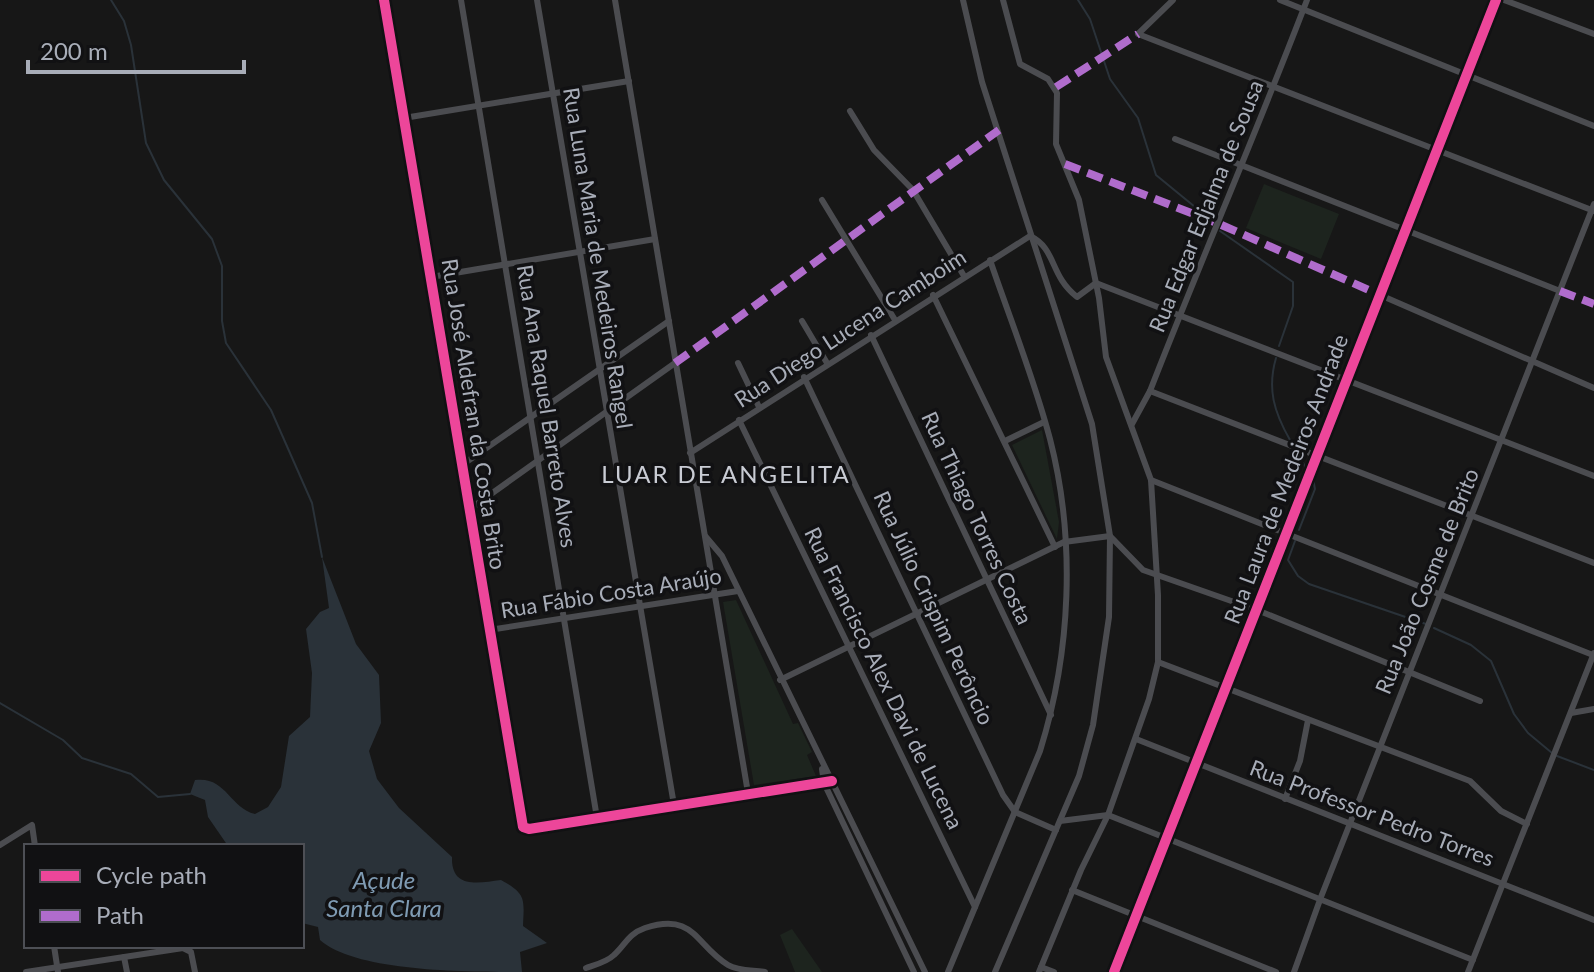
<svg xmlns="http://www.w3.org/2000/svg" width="1594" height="972" viewBox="0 0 1594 972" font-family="Lato,sans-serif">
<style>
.green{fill:#1d241e}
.water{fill:#2a3239}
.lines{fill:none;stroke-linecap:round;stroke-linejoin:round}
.stream{stroke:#2a3239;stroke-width:2}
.street{stroke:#4b4c50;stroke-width:6}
.quiet{stroke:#b06ccc;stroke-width:8;stroke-dasharray:16 8;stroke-linecap:butt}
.cycleway-casing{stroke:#111113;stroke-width:15}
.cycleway{stroke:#ed469a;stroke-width:10}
.labels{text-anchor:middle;stroke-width:7;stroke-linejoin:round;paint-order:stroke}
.street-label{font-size:22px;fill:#a8adb8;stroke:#111113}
.neighbourhood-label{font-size:24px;letter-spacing:2px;fill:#c9ccd4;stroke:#111113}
.water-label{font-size:24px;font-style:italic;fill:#7f9bb3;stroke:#111113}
</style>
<rect width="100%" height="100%" fill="#171717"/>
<g class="green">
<path d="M1264 184 1339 214 1321 259 1246 228Z"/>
<path d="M1042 430 1059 522 1057 539 1012 445Z"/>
<path d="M736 600 793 724 798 723 812 752 807 755 816 776 754 785 723 602Z"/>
<path d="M792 929 822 972H795L780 935Z"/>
</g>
<path class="water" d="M322 557 356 644 379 675 381 723 369 751 377 779 399 808 452 857C451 889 478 883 501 880 527 894 524 900 523 926L547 943 520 952 522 972C468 972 356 972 320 940L318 927 302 923V846H228L208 817 205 800 190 794 195 780C226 776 229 807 255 814L268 807 281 787 289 736 310 717 312 673 306 629 320 612 329 608Z"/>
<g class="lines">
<g class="stream">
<path d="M111 0 124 21 131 45 146 143 164 180 212 239 222 266V321L226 343 271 410 312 503 322 557"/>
<path d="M1078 0 1090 19 1110 79 1138 118 1156 175 1206 216"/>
<path d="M1220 231 1293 282V306L1279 346"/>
<path d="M1276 358C1267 389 1274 412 1290 440"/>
<path d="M1298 454 1307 470"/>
<path d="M1299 530 1315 489 1313 479"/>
<path d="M1295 541 1288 560 1298 576 1309 584 1426 624"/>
<path d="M1434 628 1471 645 1491 661 1514 714 1528 733 1552 753"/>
<path d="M0 703 63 740 82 758 131 774 158 797 190 794"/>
<path d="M1557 756 1594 770"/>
</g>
<g class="street">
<path d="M384 0 523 827 529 829 832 781"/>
<path d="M461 0 597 818"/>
<path d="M537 0 674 805"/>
<path d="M615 0 748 793"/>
<path d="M963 0 982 82 1092 424 1110 536 1109 617 1093 725 1079 776 995 972"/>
<path d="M1003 0 1020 64 1048 79 1057 93 1056 144 1079 200 1099 298 1106 357 1151 480 1158 595V662L1149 699 1108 815 1081 870 1039 972"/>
<path d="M1173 0 1138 34 1594 211"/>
<path d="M1280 0 1594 126"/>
<path d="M1504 0 1594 34"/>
<path d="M850 111 874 150 913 190 964 276"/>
<path d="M404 118 629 81"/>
<path d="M1175 139 1560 291"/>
<path d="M822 200 895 320"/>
<path d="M431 277 655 239"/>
<path d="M933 295 1055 547"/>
<path d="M1380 295 1594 388"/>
<path d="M802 321 827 363"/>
<path d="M871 335 1051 715"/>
<path d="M738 363 759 407"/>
<path d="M804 377 1003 795 1015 812 1056 830"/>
<path d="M1150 391 1594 563"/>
<path d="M739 420 975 907"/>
<path d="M1132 424 1150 391C1201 260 1257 131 1307 0"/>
<path d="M1005 441 1044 422"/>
<path d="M690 453 1030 236C1057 249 1049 275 1077 297L1096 283 1594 476"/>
<path d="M462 465 669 321"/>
<path d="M1151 480 1593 655"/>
<path d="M470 509 675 363"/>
<path d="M706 537 722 556 925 972"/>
<path d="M489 630 738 591"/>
<path d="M1158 662 1470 781 1501 811 1527 824"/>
<path d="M780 680 1064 542 1110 536 1143 570 1257 610 1480 701"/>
<path d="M1571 713 1594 709"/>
<path d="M1136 739 1594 920"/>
<path d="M822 769 824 783 914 972"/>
<path d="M1285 799 1300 761 1308 720"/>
<path d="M1060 821 1108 815 1473 960"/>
<path d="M0 845 32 825 35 846"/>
<path d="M1072 890 1276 972"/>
<path d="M54 946 58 972"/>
<path d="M124 957 127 972"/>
<path d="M1041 967 1054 972"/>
<path d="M586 968C595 965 607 962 614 955 626 944 628 934 645 928 695 912 695 945 728 965 738 971 753 970 765 972"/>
<path d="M26 972 183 948 191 952 195 972"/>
<path d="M948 972 1040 751C1071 652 1076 540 1050 439 1034 378 1010 319 990 260"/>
<path d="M1114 972 1496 0"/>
<path d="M1294 972 1321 897 1594 204"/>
<path d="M1468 972 1594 653"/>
</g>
<g class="quiet">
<path d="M1056 87 1138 34"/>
<path d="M1065 164 1217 223 1380 295"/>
<path d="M1560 291 1594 304"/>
<path d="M675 363 999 130"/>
</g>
<defs>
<g id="cycleway">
<path d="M384 0 523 827 529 829 832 781"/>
<path d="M1114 972 1496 0"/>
</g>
</defs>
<use href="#cycleway" class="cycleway-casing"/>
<use href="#cycleway" class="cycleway"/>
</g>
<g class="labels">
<g class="street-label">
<text transform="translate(1206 206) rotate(-68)" y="8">Rua Edgar Edjalma de Sousa</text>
<text transform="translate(598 258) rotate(81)" y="8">Rua Luna Maria de Medeiros Rangel</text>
<text transform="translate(850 328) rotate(-33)" y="8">Rua Diego Lucena Camboim</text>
<text transform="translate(547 406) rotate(81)" y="8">Rua Ana Raquel Barreto Alves</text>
<text transform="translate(474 414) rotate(81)" y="8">Rua José Aldefran da Costa Brito</text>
<text transform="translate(1286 479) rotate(-69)" y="8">Rua Laura de Medeiros Andrade</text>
<text transform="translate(977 518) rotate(65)" y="8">Rua Thiago Torres Costa</text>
<text transform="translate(1427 581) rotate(-68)" y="8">Rua João Cosme de Brito</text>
<text transform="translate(611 593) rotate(-9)" y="8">Rua Fábio Costa Araújo</text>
<text transform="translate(934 608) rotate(65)" y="8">Rua Júlio Crispim Perôncio</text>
<text transform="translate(884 678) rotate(64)" y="8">Rua Francisco Alex Davi de Lucena</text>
<text transform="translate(1372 813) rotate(21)" y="8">Rua Professor Pedro Torres</text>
</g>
<g class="neighbourhood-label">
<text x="726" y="483">LUAR DE ANGELITA</text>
</g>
<g class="water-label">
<text x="384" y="889">Açude<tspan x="384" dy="28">Santa Clara</tspan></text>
</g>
</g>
<rect x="24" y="844" width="280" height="104" fill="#111113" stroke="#4d4f55" stroke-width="2"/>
<rect x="40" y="870" width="40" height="12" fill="#ed469a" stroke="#4d4f55" stroke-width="2"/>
<text x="96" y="884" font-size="24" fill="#a8adb8">Cycle path</text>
<rect x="40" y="910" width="40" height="12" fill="#b06ccc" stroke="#4d4f55" stroke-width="2"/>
<text x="96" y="924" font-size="24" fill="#a8adb8">Path</text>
<path d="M28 60v12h216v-12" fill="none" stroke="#a8adb8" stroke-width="4"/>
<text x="40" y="60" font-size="24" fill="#a8adb8" stroke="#111113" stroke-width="6" paint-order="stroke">200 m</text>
</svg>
